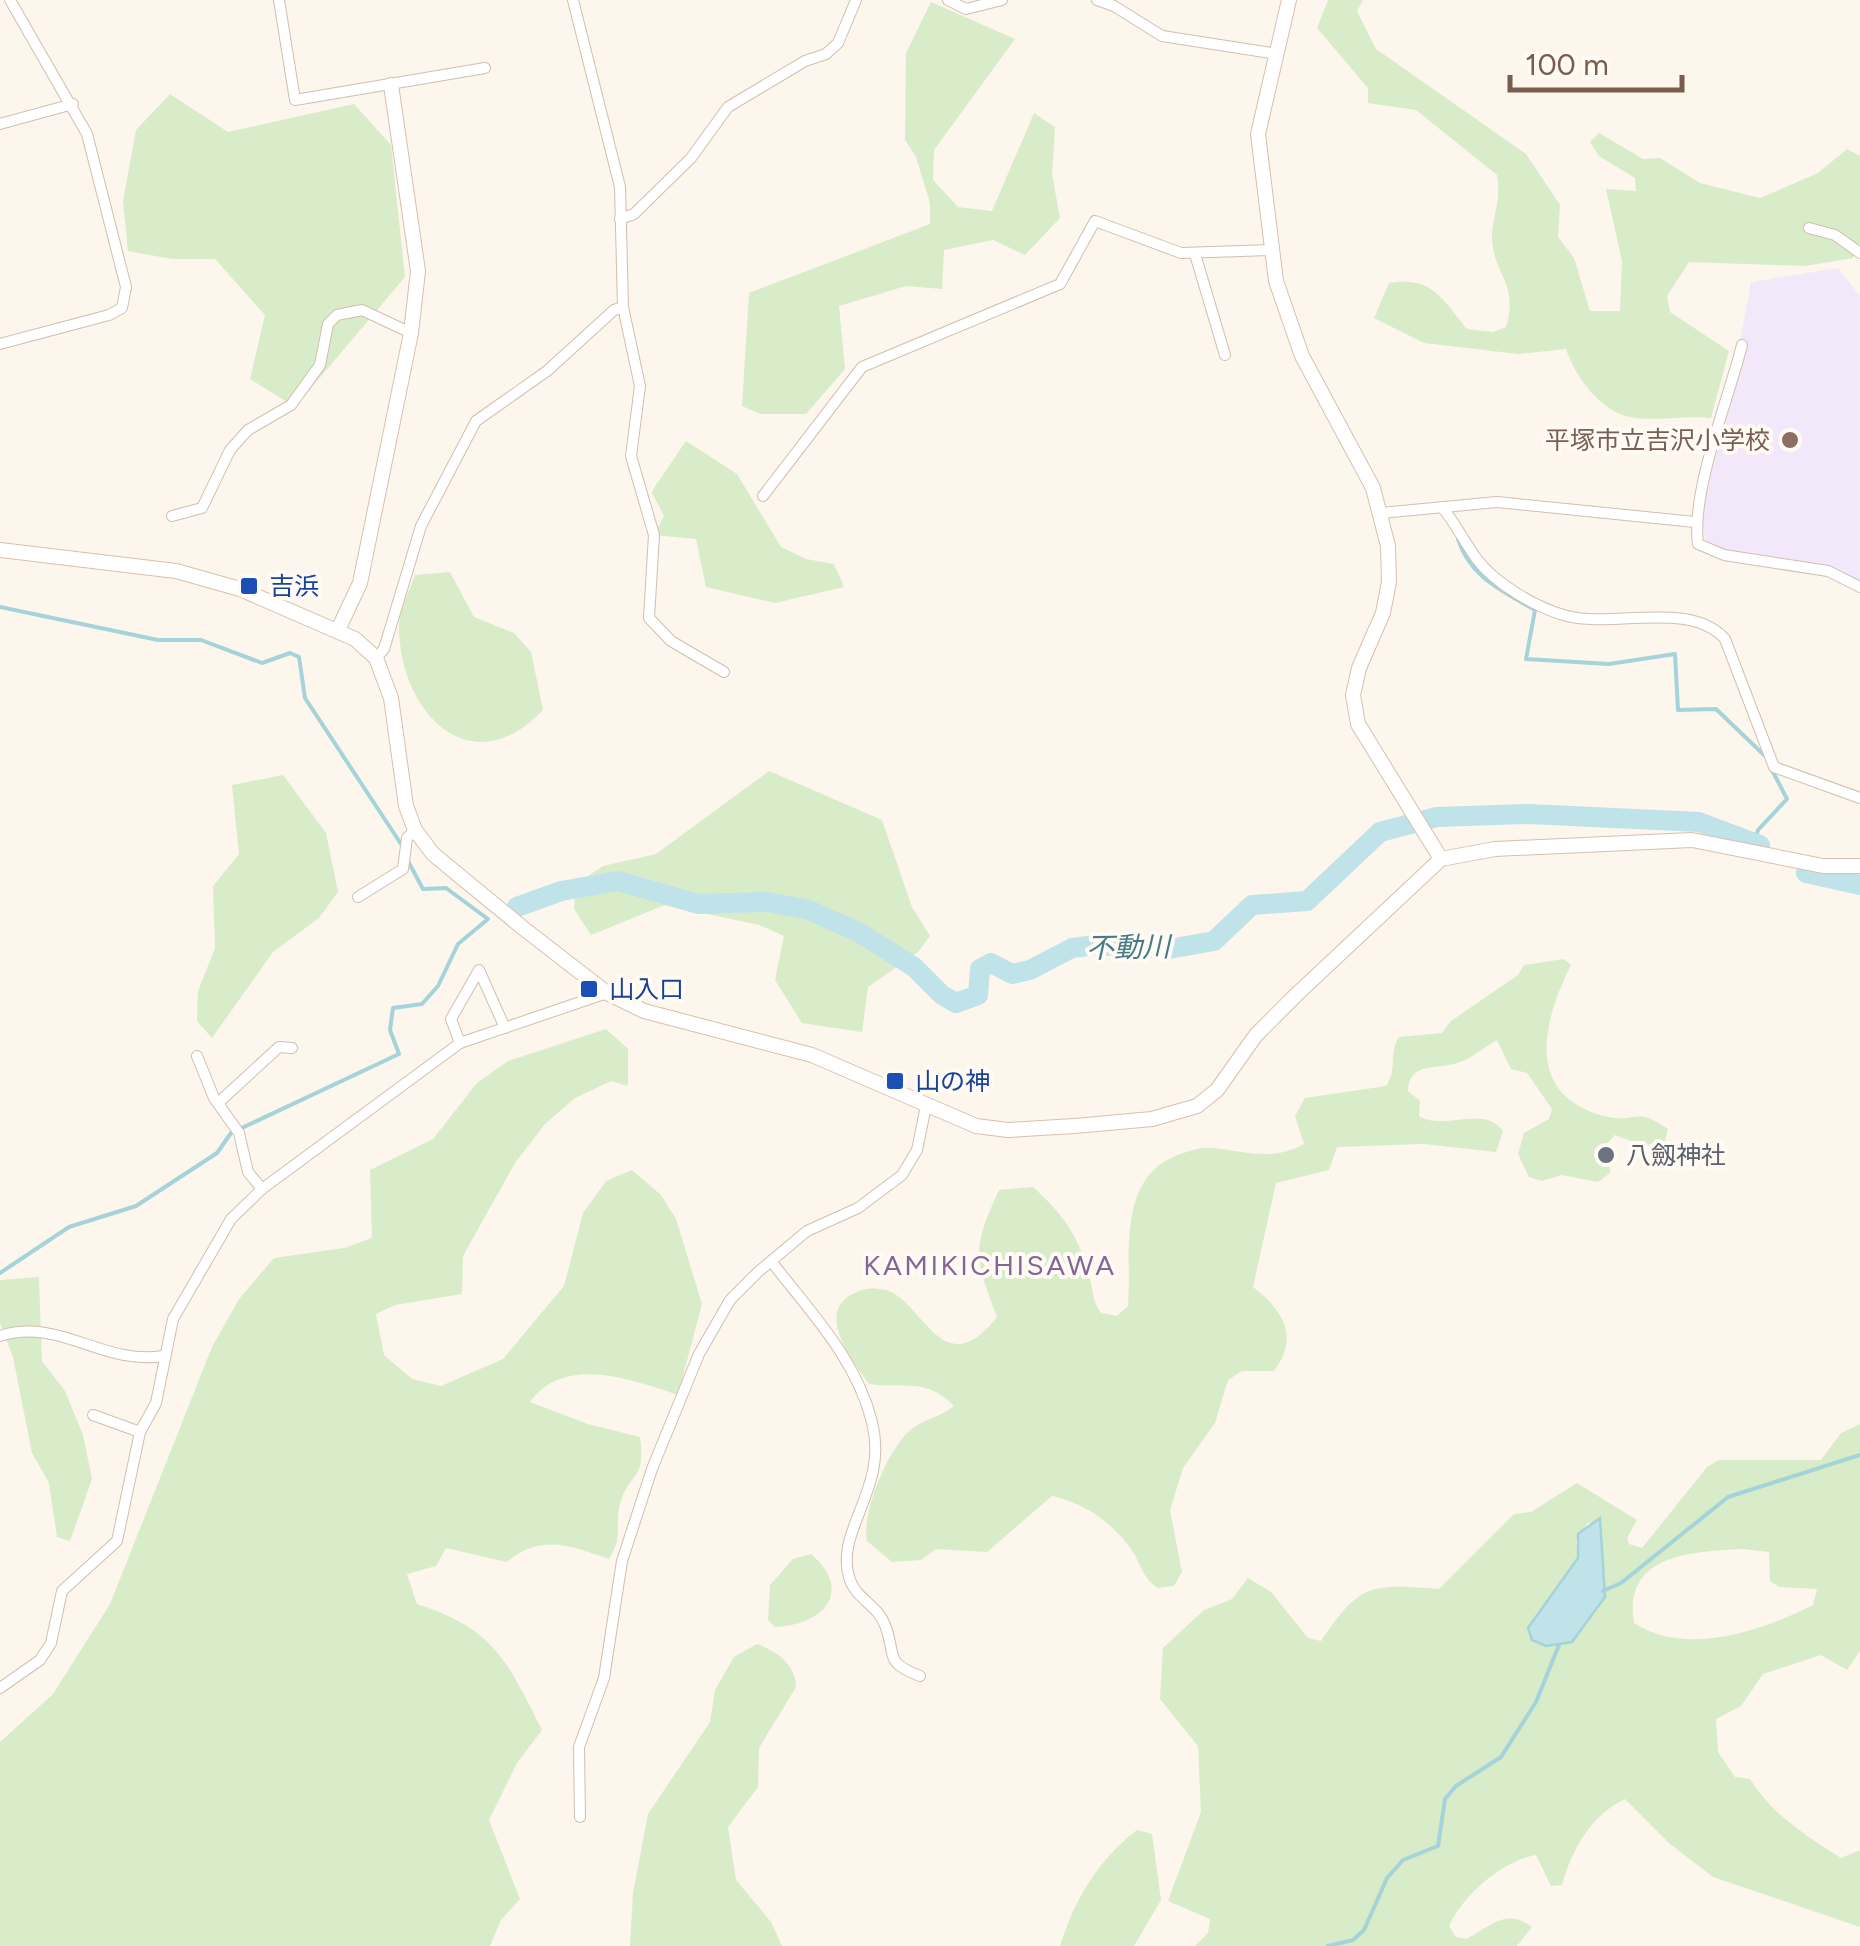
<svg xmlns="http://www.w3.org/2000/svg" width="1860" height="1946" viewBox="0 0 1860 1946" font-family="Figtree,'Noto Sans JP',sans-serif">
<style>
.education{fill:#f3e8fa}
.green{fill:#d8ecc9;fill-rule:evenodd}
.water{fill:#bfe3e8;stroke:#a5d3da;stroke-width:2.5}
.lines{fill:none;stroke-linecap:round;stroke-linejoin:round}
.stream{stroke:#a5d3da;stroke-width:4}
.river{stroke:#bfe3e8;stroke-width:20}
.street-casing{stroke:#d1beb0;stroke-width:12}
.secondary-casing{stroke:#d6c0b0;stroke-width:16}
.street{stroke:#fff;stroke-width:10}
.secondary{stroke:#fff;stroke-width:14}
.education-dot{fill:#8d6e63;stroke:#fffaf3;stroke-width:4}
.transit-dot{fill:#1a4fb4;stroke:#fffaf3;stroke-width:4}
.worship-dot{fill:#6b7280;stroke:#fffaf3;stroke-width:4}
.labels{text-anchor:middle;stroke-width:8;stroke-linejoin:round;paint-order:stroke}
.education-label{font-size:25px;fill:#785e54;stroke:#fffaf3;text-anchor:end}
.transit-label{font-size:25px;fill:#164399;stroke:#fffaf3;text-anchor:start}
.worship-label{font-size:25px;fill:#5b616d;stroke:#fffaf3;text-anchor:start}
.water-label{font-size:28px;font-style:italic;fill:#437c86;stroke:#fffaf3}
.neighbourhood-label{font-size:28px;letter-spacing:2.5px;fill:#846695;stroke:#fffaf3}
</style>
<rect width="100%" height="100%" fill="#fdf6ec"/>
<path class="education" d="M1838 268 1860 296V582L1721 552 1706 543 1700 514 1747 344 1740 342 1751 282Z"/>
<g class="green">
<path d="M1328 0H1363L1357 11 1376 49 1526 154 1560 205 1558 237 1574 258 1590 311H1620L1622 261 1606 189 1636 191 1635 178 1599 156 1590 142 1599 133 1643 159 1660 158 1700 183 1760 198 1818 173 1847 149 1860 156V243L1853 258 1805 266 1689 262 1667 296 1670 312 1729 351 1711 418C1685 415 1655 422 1630 417 1600 411 1575 376 1566 349L1518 354 1424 343 1374 318 1389 283C1433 276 1441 298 1467 329L1493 332 1506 327C1519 284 1495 277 1492 240 1491 219 1502 202 1497 175L1416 110 1368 103V88L1317 28Z"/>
<path d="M931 2 1015 39 934 150 933 180 958 207 992 211 1034 113 1055 127 1052 174 1060 218 1025 255 993 240 944 250 942 289 906 286 839 306 845 369 806 414H760L742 406 749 293 930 224V203L916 157 905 140 906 53Z"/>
<path d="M170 94 228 132 354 104 391 145 405 277 295 407 250 379 265 315 215 259H172L128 251 123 201 136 130Z"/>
<path d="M686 441 737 474 781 547 806 559 834 564 844 587 775 603 706 587 696 539 654 535 664 516 652 493 654 488Z"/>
<path d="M450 572 474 617 514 633 531 652 543 710C470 787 399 711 399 626 399 611 410 590 415 575Z"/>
<path d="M769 771 882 820 912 907 930 936 918 952 868 987 862 1032 802 1023 775 980 784 936 759 925 665 905 591 935 574 909 576 884 603 866 656 854Z"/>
<path d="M283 775 326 833 338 892 319 918 273 952 212 1038 197 1021 198 991 215 948 213 886 239 854 232 785Z"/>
<path d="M1564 959 1571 965C1542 1023 1523 1098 1609 1117 1636 1123 1635 1106 1668 1129L1665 1141 1643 1146 1615 1135 1608 1143 1610 1173 1598 1182 1562 1175 1542 1181 1529 1177 1518 1154 1524 1133 1549 1119 1552 1109 1527 1073 1511 1069 1497 1040C1485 1047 1473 1057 1460 1062 1438 1071 1409 1060 1408 1091L1420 1101 1419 1116C1446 1132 1483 1104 1503 1131L1496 1152 1424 1144 1337 1147 1329 1170 1276 1183 1253 1287C1283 1310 1300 1337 1274 1371H1242L1228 1380 1215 1423 1183 1468 1170 1510 1182 1572 1174 1586 1158 1588C1142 1578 1141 1563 1131 1549 1112 1522 1084 1503 1052 1496L987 1552 936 1549 921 1560 892 1562 867 1541C861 1513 889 1445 913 1428 925 1419 942 1416 954 1406 927 1377 902 1389 869 1384 854 1363 817 1316 849 1296 862 1288 871 1287 886 1290 923 1300 942 1387 997 1317 974 1257 972 1249 999 1190L1033 1187C1062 1213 1079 1236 1089 1275 1093 1289 1092 1301 1101 1313L1117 1316 1128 1306C1132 1256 1116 1178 1178 1155 1195 1149 1204 1146 1222 1149 1252 1154 1278 1159 1304 1144L1295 1116 1305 1098 1386 1086C1398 1070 1388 1053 1399 1037L1442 1033 1451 1021 1518 975 1524 965Z"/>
<path d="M606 1029 628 1049V1086L611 1081 575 1098 545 1124 515 1163 463 1256 462 1294 395 1305 376 1314 384 1355 412 1379 441 1386 503 1359 564 1286 583 1213 606 1181 632 1170 661 1195 676 1219 702 1304 678 1395C632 1380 565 1354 530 1402L588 1424 640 1437C646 1482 630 1470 620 1504 614 1527 624 1535 609 1559 571 1546 541 1533 507 1562L446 1548 436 1566 407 1574 417 1604C495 1629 507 1661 542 1730L517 1763 489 1820 520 1899 501 1920 490 1946H0V1742L53 1694 110 1604 212 1347 239 1299 274 1258 344 1248 372 1238 370 1170 433 1139 477 1083 508 1061Z"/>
<path d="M39 1277 42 1361 65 1391 83 1435 92 1479 70 1541 57 1537 49 1483 32 1453 13 1357 0 1323V1280Z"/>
<path d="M1860 1424V1651L1847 1670 1821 1655 1763 1674 1741 1706 1716 1719 1718 1752 1735 1777 1750 1779C1773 1815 1805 1835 1841 1858L1860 1850V1927L1713 1877 1670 1844 1625 1799C1591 1815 1572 1849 1562 1885L1551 1886 1536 1855C1502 1861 1463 1895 1449 1926L1456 1937 1466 1939C1490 1927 1506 1907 1532 1927L1517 1946H1195L1208 1933 1210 1919 1168 1901 1201 1812 1198 1746 1160 1699 1163 1648 1204 1610 1232 1599 1248 1578 1271 1592 1308 1638 1321 1641C1360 1583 1370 1584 1439 1589L1514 1514 1531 1512 1577 1483 1637 1520 1627 1538 1629 1544 1642 1548 1707 1467 1719 1460H1821L1841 1433ZM1588 1523 1601 1524 1605 1597 1572 1642 1542 1609 1578 1558 1576 1540ZM1742 1549 1769 1552 1770 1581 1779 1587 1817 1589 1813 1605C1762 1631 1686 1657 1634 1623 1623 1554 1691 1552 1742 1549Z"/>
<path d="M811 1554C854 1591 824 1625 775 1627L768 1620 770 1585 793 1559Z"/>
<path d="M757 1644C776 1651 796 1664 796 1687L759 1748 758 1787 728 1827 736 1880 771 1922 782 1946H630L633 1893 648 1814 710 1722 715 1690 734 1657Z"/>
<path d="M1137 1830 1152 1834 1161 1900 1134 1946H1060C1074 1900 1099 1859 1137 1830Z"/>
</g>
<path class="water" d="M1600 1518 1605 1597 1572 1642 1546 1646 1532 1640 1528 1628 1578 1558V1534Z"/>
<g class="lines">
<g class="stream">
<path d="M1458 539C1471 578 1501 590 1535 610L1526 659 1609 664 1675 654 1678 710 1716 709 1764 755"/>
<path d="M0 607 158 640H201L262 663 290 653 299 657 305 698 403 847"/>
<path d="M1754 842 1758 830 1787 799 1771 768"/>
<path d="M0 1273 69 1227 136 1206 217 1153 231 1133 399 1054 390 1030 393 1008 422 1004 438 986 458 944 488 919 446 888 423 889 408 861"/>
<path d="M1603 1591 1621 1583 1728 1497 1860 1455"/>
<path d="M1328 1946 1353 1940 1364 1930 1387 1878 1403 1860 1438 1846 1445 1799 1456 1786 1501 1757 1536 1702 1559 1645"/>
</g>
<g class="river">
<path d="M1806 873 1860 885"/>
<path d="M517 907 561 891 618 881 698 904 768 902 809 910 860 933 914 967 942 995 956 1003 978 995 980 969 991 963 1012 974 1030 970 1072 948 1096 945 1169 949 1214 941 1252 905 1307 901 1380 832 1437 817 1529 814 1699 822 1760 845"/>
</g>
<defs>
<g id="street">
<path d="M279 0 295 100 485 68"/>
<path d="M573 0 620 187 623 307 640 386 631 456 654 535 649 618 671 641 724 672"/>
<path d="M948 0 966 9 1002 0"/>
<path d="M1097 0 1114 6 1162 36 1278 54"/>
<path d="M0 124 73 104"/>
<path d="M620 219 634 214 691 158 728 107 805 61 826 54 838 43 856 0"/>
<path d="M1809 228 1835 235 1860 253"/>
<path d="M1195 254 1225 355"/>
<path d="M0 344 109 315 122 308 126 287 87 134 10 0"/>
<path d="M1742 345C1728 401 1691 491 1698 544L1724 555 1828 571 1860 587"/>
<path d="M763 496 862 367 1060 284 1095 221 1181 253 1271 250"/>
<path d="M1442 507C1455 523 1464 541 1476 558 1495 584 1537 608 1567 616 1614 628 1690 600 1725 639L1774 767 1860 798"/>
<path d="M1381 513 1497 502 1695 522"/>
<path d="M172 516 202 508 230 450 248 430 291 405 320 365 328 324 337 315 362 310 411 333"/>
<path d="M376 658 384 649 421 526 476 421 547 371 614 310 623 307"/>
<path d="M358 897 403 869 407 838 415 830"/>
<path d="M460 1043 451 1019 479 970 505 1028"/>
<path d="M197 1056 214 1098 239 1133 248 1172 262 1189"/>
<path d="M218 1103 279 1047 292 1048"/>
<path d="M771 1261C810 1312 856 1358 872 1422 889 1489 835 1529 849 1577 855 1599 878 1605 885 1625 897 1656 883 1662 920 1676"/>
<path d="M0 1336C60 1317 103 1366 163 1356"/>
<path d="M93 1415 140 1432"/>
<path d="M0 1688 40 1660 51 1643 62 1591 117 1541 140 1432 156 1403 173 1319 231 1219 262 1189 460 1043 607 993"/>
<path d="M580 1817 579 1747 604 1678 622 1561 652 1469 699 1354 730 1300 758 1272 807 1231 858 1208 902 1175 917 1150 926 1106"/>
</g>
<g id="secondary">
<path d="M1289 0 1258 134 1276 281 1302 356 1373 488 1388 546 1389 582 1383 613 1359 668 1353 695 1358 724 1441 859"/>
<path d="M0 550 176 571 240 589 355 639 376 658 391 698 406 806 415 830 433 854 523 928 607 993 644 1011 812 1055 976 1126 1008 1130 1075 1126 1152 1119 1197 1106 1217 1090 1256 1035 1296 995 1441 859 1495 849 1692 840 1823 866H1860"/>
<path d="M338 630 360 583 411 333 418 271 391 85"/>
</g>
</defs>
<use href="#street" class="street-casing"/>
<use href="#secondary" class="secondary-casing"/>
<use href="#street" class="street"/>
<use href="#secondary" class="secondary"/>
</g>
<circle class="education-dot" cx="1790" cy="440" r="10"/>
<g class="transit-dot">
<rect x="239" y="576" width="20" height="20" rx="5"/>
<rect x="579" y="979" width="20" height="20" rx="5"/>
<rect x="885" y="1071" width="20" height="20" rx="5"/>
</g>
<circle class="worship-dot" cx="1606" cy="1155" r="10"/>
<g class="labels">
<g class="education-label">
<text x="1770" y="449">平塚市立吉沢小学校</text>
</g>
<g class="transit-label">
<text x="269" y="595">吉浜</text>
<text x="609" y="998">山入口</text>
<text x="915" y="1090">山の神</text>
</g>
<g class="worship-label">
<text x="1626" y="1164">八劔神社</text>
</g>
<g class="water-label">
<text transform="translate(1128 947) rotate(-1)" y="10">不動川</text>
</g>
<g class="neighbourhood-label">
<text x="990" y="1275">KAMIKICHISAWA</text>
</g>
</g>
<path d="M1510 75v15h172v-15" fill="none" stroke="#7a5c4d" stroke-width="5"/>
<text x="1525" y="75" font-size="30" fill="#7a5c4d" stroke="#fffaf3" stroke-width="8" paint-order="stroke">100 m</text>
</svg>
